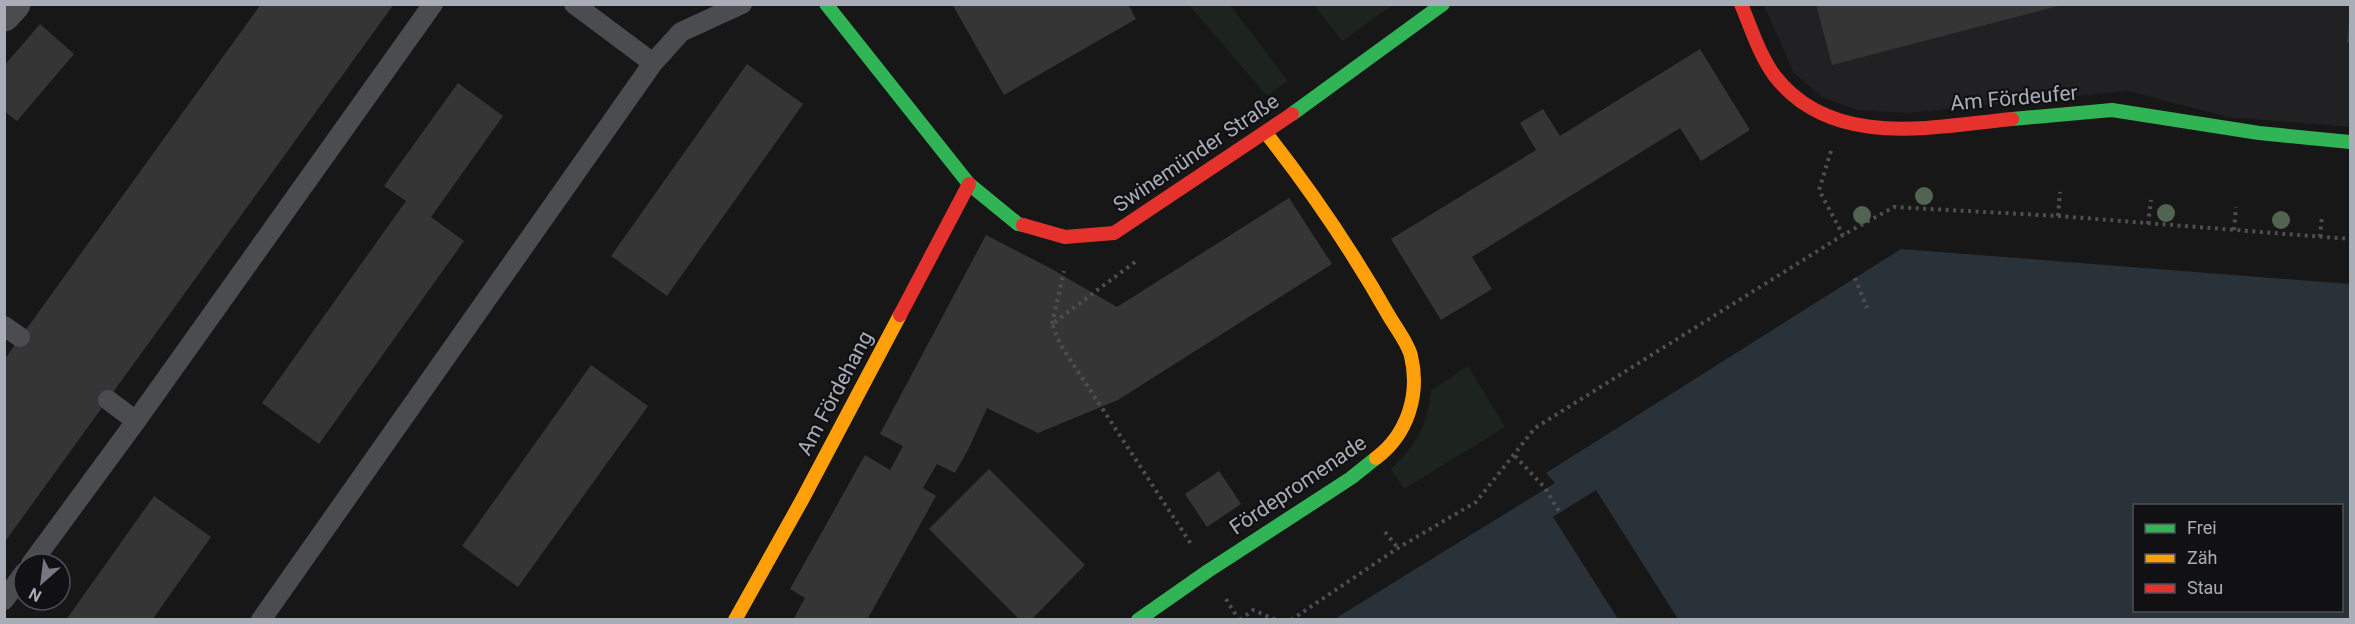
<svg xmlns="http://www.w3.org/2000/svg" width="2355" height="624" viewBox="0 0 2355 624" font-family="Roboto,sans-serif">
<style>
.built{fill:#212123}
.green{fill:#1d241e}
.water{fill:#2a3239;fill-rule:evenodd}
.pier{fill:#171717}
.building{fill:#353536}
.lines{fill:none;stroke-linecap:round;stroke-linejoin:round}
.path{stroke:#4d4e52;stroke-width:4;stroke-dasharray:3 4.5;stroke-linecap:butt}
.lane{stroke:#4b4c50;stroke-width:20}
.street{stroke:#4b4c50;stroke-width:33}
.fast{stroke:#30b455;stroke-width:14}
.slow{stroke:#ff9f0a;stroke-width:14}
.jam{stroke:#e5322d;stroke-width:14}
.tree{fill:#506451}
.labels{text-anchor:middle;stroke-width:4.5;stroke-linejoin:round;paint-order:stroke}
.street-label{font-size:21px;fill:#a8adb8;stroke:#111113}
</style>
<rect width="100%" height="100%" fill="#171717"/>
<path class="built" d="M1764 5H2350V127L2228 117 2128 91 1907 113 1857 110 1822 97 1794 73Z"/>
<g class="green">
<path d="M1189 5H1230L1288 81 1267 96Z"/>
<path d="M1314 5H1393L1342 41Z"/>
<path d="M1468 366 1505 427 1404 489 1391 469C1418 443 1426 427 1431 391Z"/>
</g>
<path class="water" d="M1901 249 2350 284V619L1333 620 1555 483 1546 473ZM2134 506H2342V610H2134Z"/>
<path class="pier" d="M1596 490 1678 619H1618L1553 517Z"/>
<g class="building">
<path d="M261 4H394L4 543V360Z"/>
<path d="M952 4H1128L1136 19 1004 95Z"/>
<path d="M1816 4H2062V5L1832 65Z"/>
<path d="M40 24 74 54 17 121 4 111V66Z"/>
<path d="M2349 24H2350V42H2347Z"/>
<path d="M1700 49 1750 130 1701 161 1680 128 1472 257 1492 289 1441 320 1391 239 1536 150 1520 123 1543 109 1560 136Z"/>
<path d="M747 64 803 104 667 296 611 256Z"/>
<path d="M458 83 503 116 431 217 464 241 319 444 262 403 406 201 384 186Z"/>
<path d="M1289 198 1332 264 1118 400 1038 433 987 408 969 448 955 473 937 464 923 488 936 496 867 620H793L805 598 790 589 865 455 890 470 903 446 880 434 986 235 1050 268 1117 307Z"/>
<path d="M591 365 648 406 518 587 462 546Z"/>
<path d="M989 469 1085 565 1031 620H1020L929 529Z"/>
<path d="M1219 471 1241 504 1207 527 1185 494Z"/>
<path d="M154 496 211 537 152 620H66Z"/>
</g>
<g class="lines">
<g class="path">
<path d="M1831 151 1819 190 1843 235"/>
<path d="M2058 216 2060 192"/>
<path d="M2148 224 2151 200"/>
<path d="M2234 230 2236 207"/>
<path d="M2320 237 2322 215"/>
<path d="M1135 262 1052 324 1060 344 1191 544"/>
<path d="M1855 278 1867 308"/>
<path d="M1052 324 1064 271"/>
<path d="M1515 456 1545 488 1560 513"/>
<path d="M1385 532 1398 548"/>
<path d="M1226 599 1239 620"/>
<path d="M1240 620 1253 610 1276 620"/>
<path d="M1291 620 1398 548 1476 502 1535 428 1843 235 1894 207 2058 216 2350 239"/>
</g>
<g class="lane">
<path d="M574 4 653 63"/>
<path d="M4 326 20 337"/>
<path d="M108 400 136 421"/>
<path d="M31 564 136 421 433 4"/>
<path d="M4 600 24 573"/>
<path d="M261 620 653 63 681 32 742 4"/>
</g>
<path class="street" d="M4 15 14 4"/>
<g class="fast">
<path d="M826 4 969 184 1018 224 1023 225"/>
<path d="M1292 114 1443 4"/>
<path d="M2012 119 2112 110 2259 133 2350 142"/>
<path d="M1138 620 1208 571 1351 478 1376 458"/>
</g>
<g class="slow">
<path d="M1266 133C1310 189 1354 254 1389 316 1396 328 1408 343 1411 356 1420 394 1408 434 1376 458"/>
<path d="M735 620 802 500 900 315"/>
</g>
<g class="jam">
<path d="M1741 4C1751 28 1759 54 1774 75 1831 150 1932 127 2012 119"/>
<path d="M1023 225 1065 237 1114 233 1292 114"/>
<path d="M900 315 969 184"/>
</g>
</g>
<g class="tree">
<circle cx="1924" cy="196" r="9"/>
<circle cx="2166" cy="213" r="9"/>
<circle cx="1862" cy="215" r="9"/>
<circle cx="2281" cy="220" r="9"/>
</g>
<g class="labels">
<g class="street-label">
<text transform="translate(2014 98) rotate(-5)" y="7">Am Fördeufer</text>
<text transform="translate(1196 153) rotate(-34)" y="7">Swinemünder Straße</text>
<text transform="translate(835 393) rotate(-62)" y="7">Am Fördehang</text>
<text transform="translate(1298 485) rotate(-34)" y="7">Fördepromenade</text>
</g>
</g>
<rect width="2355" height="624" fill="none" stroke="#a8adb8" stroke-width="12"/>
<rect x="2133" y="504" width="210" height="108" fill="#111113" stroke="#4d4f55" stroke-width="1.5"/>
<rect x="2145" y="524" width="30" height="9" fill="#30b455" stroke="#4d4f55" stroke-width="1.5"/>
<text x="2187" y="534" font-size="18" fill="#a8adb8">Frei</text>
<rect x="2145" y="554" width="30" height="9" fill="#ff9f0a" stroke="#4d4f55" stroke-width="1.5"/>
<text x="2187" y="564" font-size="18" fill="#a8adb8">Zäh</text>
<rect x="2145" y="584" width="30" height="9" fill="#e5322d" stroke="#4d4f55" stroke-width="1.5"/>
<text x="2187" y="594" font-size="18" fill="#a8adb8">Stau</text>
<g transform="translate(42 582) rotate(208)"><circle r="28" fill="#111113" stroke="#4d4f55" stroke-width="1.5"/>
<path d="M0-4.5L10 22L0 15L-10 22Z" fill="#757880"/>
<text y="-9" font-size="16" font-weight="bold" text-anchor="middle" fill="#a8adb8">N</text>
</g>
</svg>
